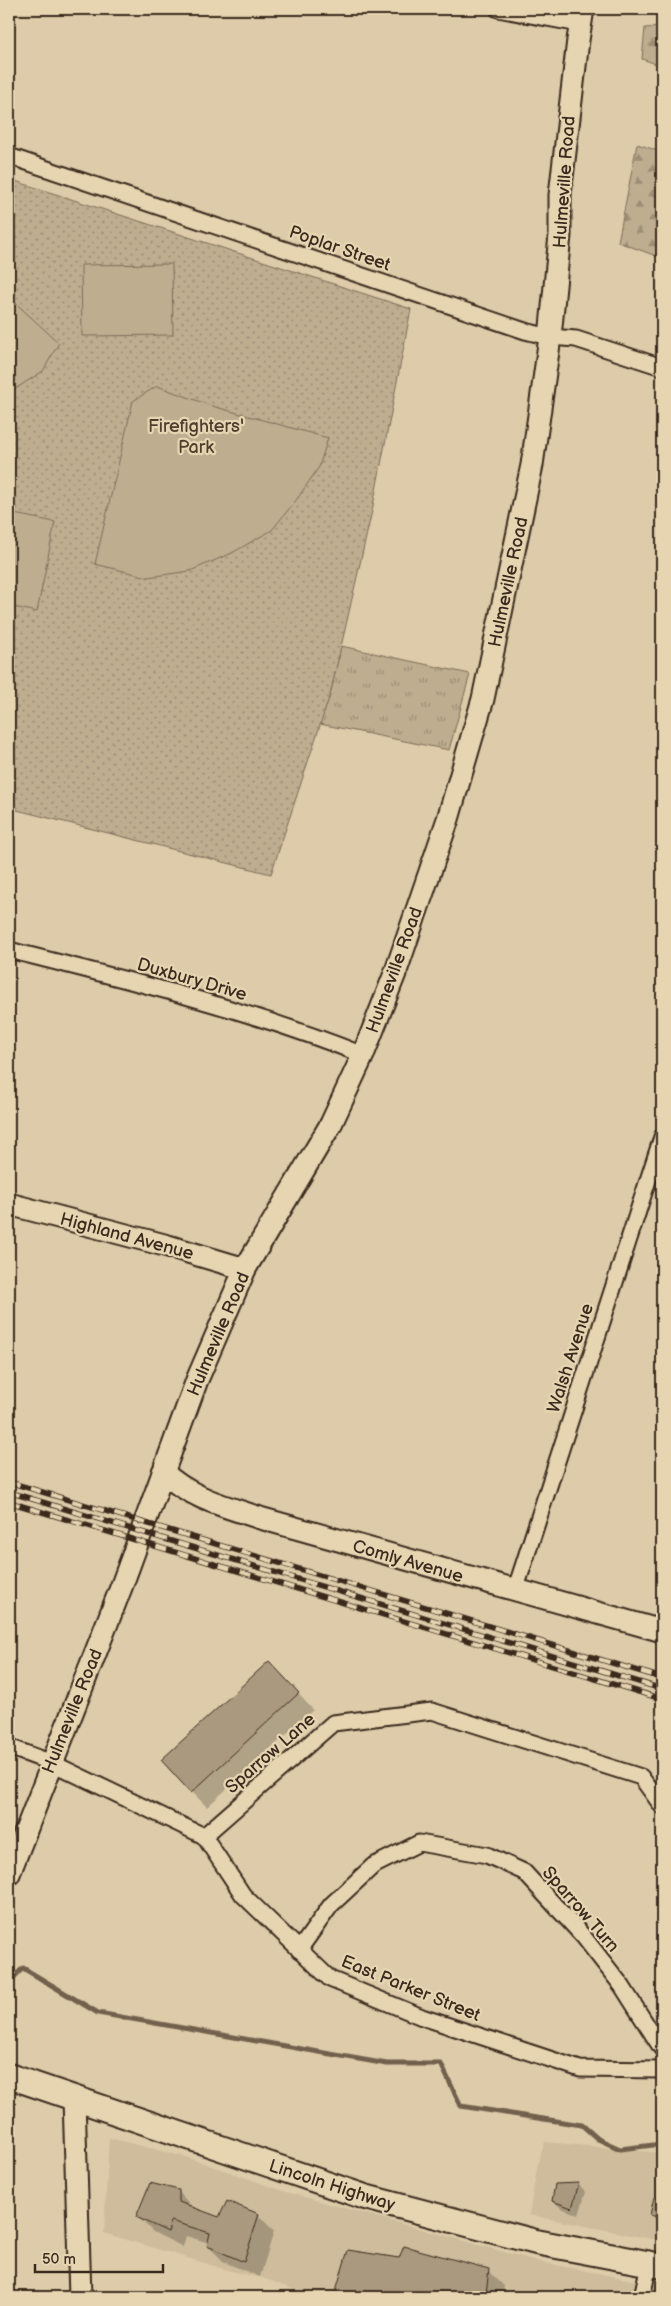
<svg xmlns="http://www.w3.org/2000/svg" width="671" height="2306" viewBox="0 0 671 2306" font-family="'Balsamiq Sans',sans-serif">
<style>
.built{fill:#cebc9c}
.grass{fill:url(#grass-tufts);stroke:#7d6c57}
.forest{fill:url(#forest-firs);stroke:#7d6c57}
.park{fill:url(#park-dots);stroke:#7d6c57}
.pitch{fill:#bfad90;stroke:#7d6c57}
.shadow{fill:#0003}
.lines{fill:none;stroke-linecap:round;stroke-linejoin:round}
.stream{stroke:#72614d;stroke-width:5}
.building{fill:#aa997e;stroke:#3b2a1e}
.street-casing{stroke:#3b2a1e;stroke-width:19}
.secondary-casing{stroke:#3b2a1e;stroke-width:25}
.primary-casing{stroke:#3b2a1e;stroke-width:28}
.street{stroke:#e7d5b2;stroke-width:15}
.secondary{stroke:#e7d5b2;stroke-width:21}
.primary{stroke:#e7d5b2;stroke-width:24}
.rail-casing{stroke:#3b2a1e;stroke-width:5.5}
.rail{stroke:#e7d5b2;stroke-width:4;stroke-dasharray:11;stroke-linecap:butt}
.labels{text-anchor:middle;stroke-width:4.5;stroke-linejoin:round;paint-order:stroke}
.street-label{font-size:18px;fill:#3b2a1e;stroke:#e7d5b2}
.park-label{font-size:18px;fill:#4f3e2f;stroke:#e7d5b2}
</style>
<defs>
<pattern id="grass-tufts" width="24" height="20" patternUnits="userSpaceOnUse" patternTransform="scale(1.25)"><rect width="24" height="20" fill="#bfad90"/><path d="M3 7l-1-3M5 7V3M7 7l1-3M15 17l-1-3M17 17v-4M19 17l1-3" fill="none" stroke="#9c8d75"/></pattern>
<pattern id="forest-firs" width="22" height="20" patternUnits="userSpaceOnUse" patternTransform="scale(1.25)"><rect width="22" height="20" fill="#bfad90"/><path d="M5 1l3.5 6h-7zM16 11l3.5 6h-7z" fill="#9c8d75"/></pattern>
<pattern id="park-dots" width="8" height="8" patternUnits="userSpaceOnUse" patternTransform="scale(1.25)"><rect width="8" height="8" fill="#bfad90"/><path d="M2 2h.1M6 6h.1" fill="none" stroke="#9c8d75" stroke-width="1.8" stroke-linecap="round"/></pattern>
</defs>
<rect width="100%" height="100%" fill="#ddcba9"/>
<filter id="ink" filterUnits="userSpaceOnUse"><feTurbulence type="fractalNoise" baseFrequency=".02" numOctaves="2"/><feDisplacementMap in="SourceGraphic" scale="10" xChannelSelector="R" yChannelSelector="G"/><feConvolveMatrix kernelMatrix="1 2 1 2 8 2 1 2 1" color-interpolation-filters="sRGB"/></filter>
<g filter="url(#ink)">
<g class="built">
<path d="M109 2138 186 2157 286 2192 541 2262 662 2286V2297H313L263 2278 231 2271 104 2233Z"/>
<path d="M545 2142 662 2153V2241L529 2215 538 2163Z"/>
</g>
<path class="grass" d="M341 646 470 674 449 750 320 724 330 695Z"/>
<g class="forest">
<path d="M662 27V66L642 59 645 28Z"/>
<path d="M637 144 662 152V258L618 242Z"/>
</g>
<path class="park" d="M9 179 411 309 372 511 330 695 271 874 9 808Z"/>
<g class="pitch">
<path d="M172 264 173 335 82 336 81 265Z"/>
<path d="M9 297 59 343 43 371 9 393Z"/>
<path d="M157 386 212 406 328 438 319 467 297 499 272 530 232 553 190 571 148 577 95 564 133 401Z"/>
<path d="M9 513 55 522 37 612 9 606Z"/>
</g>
<g class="shadow">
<path d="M284 1678 313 1710 207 1807 192 1792Z"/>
<path d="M578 2184 586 2192 579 2215 561 2208 553 2201Z"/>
<path d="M178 2191 194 2209 220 2219 258 2215 274 2231 260 2277 224 2262 208 2246 209 2243 186 2236 183 2247 153 2232 138 2217Z"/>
<path d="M655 2198 662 2200V2226L651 2214Z"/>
<path d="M349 2251 488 2271 504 2286 502 2297H336Z"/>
</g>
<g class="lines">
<path class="stream" d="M9 1982 23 1968 98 2013 387 2064H441L461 2106 582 2125 598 2139 620 2149 662 2144"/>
</g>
<g class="building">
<path d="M269 1661 299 1693 191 1793 161 1760Z"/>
<path d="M150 2183 179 2190V2202L219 2217 227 2201 259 2214 244 2262 207 2246 210 2233 171 2221 168 2232 136 2217Z"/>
<path d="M579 2183 572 2208 552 2201 555 2184Z"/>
<path d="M654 2197 662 2199V2218L650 2215Z"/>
<path d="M404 2246 489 2269 486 2294 497 2297H334L348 2250 399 2258Z"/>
</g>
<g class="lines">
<defs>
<g id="street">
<path d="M498 9 580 24"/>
<path d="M9 156 525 331 550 337 576 339 662 367"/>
<path d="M9 950C128 980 248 1009 363 1055"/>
<path d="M515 1591 662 1137"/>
<path d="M9 1747 52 1763 204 1836 333 1723 432 1711 641 1777 662 1806"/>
<path d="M204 1836 243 1895 330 1979 422 2017 580 2069 662 2070"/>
<path d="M299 1950 331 1905 373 1866 419 1843 487 1855 524 1872 583 1936 622 1986 662 2049"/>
<path d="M642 2297 649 2264"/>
</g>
<g id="secondary">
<path d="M9 1204 168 1246 245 1269"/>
<path d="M163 1472C190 1498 225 1506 260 1518L662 1631"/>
<path d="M9 1874 122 1585 197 1380 245 1269 331 1124 363 1055 396 971 448 819 483 699 532 465 550 337 560 235V195L578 40 583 9"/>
<path d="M74 2098 80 2297"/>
</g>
<path id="primary" d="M9 2076 365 2197 536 2242 662 2266"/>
</defs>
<use href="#street" class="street-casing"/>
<use href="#secondary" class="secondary-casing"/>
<use href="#primary" class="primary-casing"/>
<use href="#street" class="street"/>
<use href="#secondary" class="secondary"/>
<use href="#primary" class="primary"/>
<defs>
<g id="rail">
<path d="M9 1482 662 1678"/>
<path d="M9 1492 662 1689"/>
<path d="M9 1502 662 1699"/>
</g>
</defs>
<use href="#rail" class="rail-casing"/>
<use href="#rail" class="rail"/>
</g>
</g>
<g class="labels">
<g class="street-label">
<text transform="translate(564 182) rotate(-86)" y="6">Hulmeville Road</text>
<text transform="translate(340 248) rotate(19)" y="6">Poplar Street</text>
<text transform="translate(508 582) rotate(-78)" y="6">Hulmeville Road</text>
<text transform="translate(394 970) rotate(-70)" y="6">Hulmeville Road</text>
<text transform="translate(192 979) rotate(16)" y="6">Duxbury Drive</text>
<text transform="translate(127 1236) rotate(15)" y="6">Highland Avenue</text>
<text transform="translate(218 1334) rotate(-67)" y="6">Hulmeville Road</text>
<text transform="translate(570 1358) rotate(-72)" y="6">Walsh Avenue</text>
<text transform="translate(408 1561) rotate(16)" y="6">Comly Avenue</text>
<text transform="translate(72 1711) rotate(-68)" y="6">Hulmeville Road</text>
<text transform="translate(270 1753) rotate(-41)" y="6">Sparrow Lane</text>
<text transform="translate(581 1909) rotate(49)" y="6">Sparrow Turn</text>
<text transform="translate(411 1988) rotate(22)" y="6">East Parker Street</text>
<text transform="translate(332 2185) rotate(18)" y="6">Lincoln Highway</text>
</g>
<g class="park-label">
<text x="196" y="432">Firefighters'<tspan x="196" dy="21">Park</tspan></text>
</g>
</g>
<rect width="671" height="2306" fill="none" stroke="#e7d5b2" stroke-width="30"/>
<rect x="15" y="15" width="641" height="2276" fill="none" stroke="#3b2a1e" stroke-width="2" filter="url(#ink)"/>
<path d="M35 2264v8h128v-8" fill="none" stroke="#3b2a1e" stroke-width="2.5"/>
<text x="42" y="2264" font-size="15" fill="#3b2a1e" stroke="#e7d5b2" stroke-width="4" paint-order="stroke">50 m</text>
</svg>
